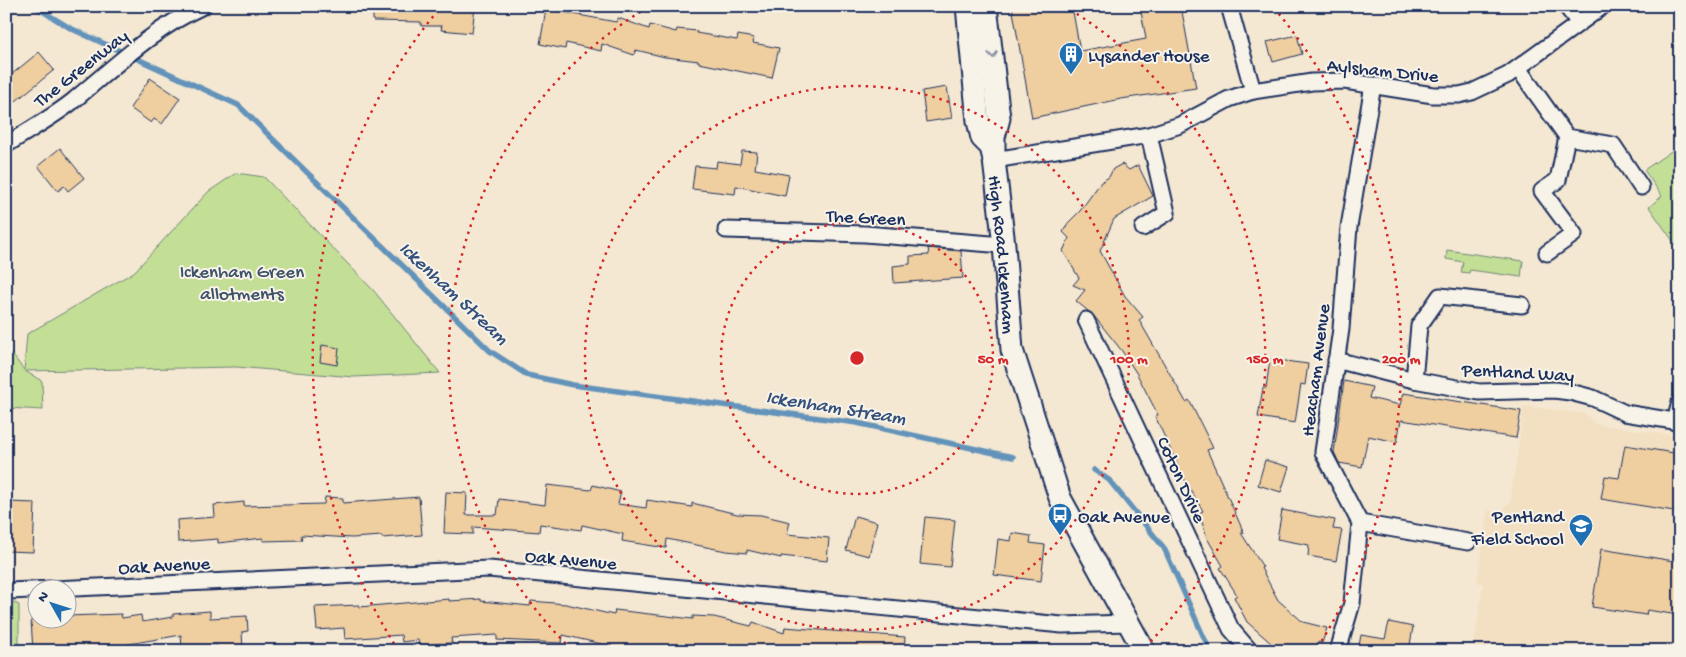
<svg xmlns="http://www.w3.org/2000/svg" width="1686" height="657" viewBox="0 0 1686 657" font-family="'Gochi Hand',sans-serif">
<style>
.built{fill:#f3e0c3}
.green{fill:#c3de95;stroke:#6f867a}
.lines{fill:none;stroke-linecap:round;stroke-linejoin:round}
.stream{stroke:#6493ba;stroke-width:5.5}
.building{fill:#efcea0;stroke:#1b2f5e}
.street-casing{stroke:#1b2f5e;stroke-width:19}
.secondary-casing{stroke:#1b2f5e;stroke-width:25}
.street{stroke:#f7f3e8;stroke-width:15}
.secondary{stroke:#f7f3e8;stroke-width:21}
.oneway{stroke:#8991a3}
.ring{fill:none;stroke:#d62828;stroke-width:2.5;stroke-dasharray:2.5 5}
.labels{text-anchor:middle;stroke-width:4;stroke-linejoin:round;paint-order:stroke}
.poi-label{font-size:19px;fill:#1b2f5e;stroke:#f7f3e8;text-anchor:start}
.street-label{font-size:19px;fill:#1b2f5e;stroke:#f7f3e8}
.park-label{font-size:19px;fill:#3d5269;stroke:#f7f3e8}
.water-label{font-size:20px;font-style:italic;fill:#33507d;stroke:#f7f3e8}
.centre{fill:#d62828;stroke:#f7f3e8;stroke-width:2.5}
.ring-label{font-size:15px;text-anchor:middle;font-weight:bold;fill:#d62828;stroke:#f7f3e8;stroke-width:4;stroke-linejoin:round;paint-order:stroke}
</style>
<rect width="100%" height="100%" fill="#f5e8d2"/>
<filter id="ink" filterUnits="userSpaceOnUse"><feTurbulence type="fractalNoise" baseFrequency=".02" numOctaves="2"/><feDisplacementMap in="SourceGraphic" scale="10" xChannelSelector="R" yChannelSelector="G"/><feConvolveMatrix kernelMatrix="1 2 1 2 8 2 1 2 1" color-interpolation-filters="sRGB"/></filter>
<g filter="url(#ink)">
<path class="built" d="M1524 406 1586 414 1596 424 1680 436V651L1473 650 1483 584 1477 582 1488 510 1499 512 1510 502Z"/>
<g class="green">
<path d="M1680 145V251L1649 207 1662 196 1644 170Z"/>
<path d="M236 173 264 177 374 291 440 373 354 377 236 367 25 371 42 381 43 410 6 408V351L14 357 24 370 27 334 134 272 208 192Z"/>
<path d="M1447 250 1523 261 1521 277 1470 270 1469 273 1461 272 1463 262 1446 259Z"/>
<path d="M9 600 19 605V651H6V601Z"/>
</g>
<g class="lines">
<g class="stream">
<path d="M34 6 70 28 238 105 490 351 527 375 573 385 857 423 1013 457"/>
<path d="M1094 470 1109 480 1164 548 1210 651"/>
</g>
</g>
<g class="building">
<path d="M373 6H475L472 33 441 30 442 26H421V22L373 21Z"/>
<path d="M1012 6H1072L1080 51 1146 39 1140 6H1181L1196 88 1121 99 1032 118Z"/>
<path d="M546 9 616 22 618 18 649 29 650 25 676 32 677 29 697 31 696 33 737 40 738 35 754 38 753 43 779 48 772 78 699 63V61L665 57 636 50 634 55 602 44 601 51 566 43 565 49 540 44Z"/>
<path d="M1297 35 1302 54 1273 62 1267 42Z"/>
<path d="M39 52 54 70 6 109V79Z"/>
<path d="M150 78 180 98 162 124 154 119 151 123 130 108Z"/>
<path d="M947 87 952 118 926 122 922 91Z"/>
<path d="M60 148 84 178 68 191 64 186 58 191 38 166Z"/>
<path d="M742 151 757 152 755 169 789 175 785 196 736 186 735 194 692 189 695 166 716 168 717 161 740 164Z"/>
<path d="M1122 164 1129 170 1138 165 1153 196 1114 219 1100 251 1125 296 1143 317 1139 320 1186 402 1189 400 1213 448 1207 450 1244 533H1241L1263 567 1261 568 1278 600 1303 622 1327 628 1322 643 1318 642 1316 651H1280L1247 622 1234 597 1237 595 1220 568 1223 566 1207 538 1199 513 1203 511 1182 475 1155 416 1158 415 1137 374 1122 351 1094 316 1076 301 1085 290 1073 285 1079 278 1063 251 1069 238 1063 232 1068 223 1080 211 1101 182 1109 177 1113 169Z"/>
<path d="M928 248 961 251 963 278 894 283 893 266 910 264V256L929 255Z"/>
<path d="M322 345 339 348 337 365 320 362Z"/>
<path d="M1270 359 1308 364 1305 385 1301 384 1295 423 1258 417 1263 388H1266Z"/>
<path d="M1344 381 1372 387 1369 398 1400 405 1403 393 1521 411 1516 438 1401 420 1397 442 1368 436 1362 467 1339 463 1334 452Z"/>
<path d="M1625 445 1680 454V512L1601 499 1605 476 1619 478Z"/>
<path d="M1265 460 1289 467 1281 492 1258 485Z"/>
<path d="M547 485 591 490 593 485 621 492 618 504 646 508 647 500 692 507V503L737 514 761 515 790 522 787 534 829 538 827 561 781 556V558L747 550V553L726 551 667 539 666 548 622 541 623 534 582 525 581 530 540 524 539 532 473 527V534L444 533 446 492 467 493 466 515H497L499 499 545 505Z"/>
<path d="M325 497 343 498V503L419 497 422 535 382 538V536L352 538 301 535 302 540 263 541V538L218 543V539L178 542 177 520 215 517 214 505 244 502V506L324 504Z"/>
<path d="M8 502 35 503 33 552 6 551Z"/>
<path d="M1282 510 1335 520 1333 529 1342 530 1336 561 1308 556 1309 545 1277 539Z"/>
<path d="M855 516 877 522 869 556 846 550Z"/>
<path d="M925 517 955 520 950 567 920 564Z"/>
<path d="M1012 533 1031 536 1030 543 1045 545 1041 581 994 575 998 539 1011 541Z"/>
<path d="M1601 549 1680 562V609L1678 615 1647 610 1646 615 1592 607Z"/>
<path d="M449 599V601L481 599V601L530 606 531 601 566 604 614 615 615 610 693 619V616L714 617 751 626 753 622 784 633 785 627 905 637 904 651H647L610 646 563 635 562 643 497 640V635L451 638 452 643 419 645 418 640 402 642 401 635 345 639 344 628 317 630 315 607 359 605V607Z"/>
<path d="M210 611V618L247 616 248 631 242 632 243 649 218 650 217 645 182 647 181 635 123 645 90 647V651H33L31 620H68V616L121 614 122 618 141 615 142 622 173 617V614Z"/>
<path d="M1389 622 1413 627 1409 651H1358L1361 635 1385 639Z"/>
</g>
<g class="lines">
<defs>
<g id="street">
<path d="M1229 6 1253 91"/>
<path d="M1566 6 1579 23"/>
<path d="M1518 68 1567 137 1558 180 1542 191 1574 234 1547 253"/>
<path d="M1567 137 1613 145 1641 187"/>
<path d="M6 145C29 130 53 117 73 101 114 67 154 28 203 6"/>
<path d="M994 160 1149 135 1180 125 1229 99 1253 91 1312 82 1345 81 1433 95H1459L1472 92 1508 75 1603 6"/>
<path d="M1143 228 1167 213 1149 135"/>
<path d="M726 230 865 234 1004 245"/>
<path d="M1086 320 1231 629 1250 651"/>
<path d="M1336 360 1414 380 1479 392 1554 390 1570 392 1593 398 1625 413 1680 422"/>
<path d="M1414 380 1419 326 1440 296 1522 305"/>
<path d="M1675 422 1680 402"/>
<path d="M1360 523 1468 542"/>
<path d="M9 591 489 569 1062 625 1128 623"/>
<path d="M1338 651 1352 603 1360 523 1323 452 1341 329 1349 227 1373 85"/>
</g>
<g id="secondary">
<path id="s1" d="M967 6 978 121 982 138 991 147 994 160 1004 245 1012 350 1060 498 1144 651"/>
<path d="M986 6 999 118 994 137V159"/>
</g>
</defs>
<use href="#street" class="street-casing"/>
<use href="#secondary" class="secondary-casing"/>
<use href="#street" class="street"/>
<use href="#secondary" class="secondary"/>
</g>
<defs><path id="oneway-chevron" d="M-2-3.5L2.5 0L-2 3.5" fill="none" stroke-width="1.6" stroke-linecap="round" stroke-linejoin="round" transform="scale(1.25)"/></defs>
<use class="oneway" href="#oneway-chevron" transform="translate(993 55) rotate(83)"/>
</g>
<g class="ring">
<circle cx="857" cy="358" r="136"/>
<circle cx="857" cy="358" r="272"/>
<path d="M571 649A408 408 0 0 1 650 6M1064 6A408 408 0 0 1 1143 649"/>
<path d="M398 650A544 544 0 0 1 440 8M1274 8A544 544 0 0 1 1316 650"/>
</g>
<defs>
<symbol id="building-pin" viewBox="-11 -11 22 30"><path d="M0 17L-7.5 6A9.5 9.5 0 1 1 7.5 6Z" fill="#1f6fb2" stroke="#f7f3e8"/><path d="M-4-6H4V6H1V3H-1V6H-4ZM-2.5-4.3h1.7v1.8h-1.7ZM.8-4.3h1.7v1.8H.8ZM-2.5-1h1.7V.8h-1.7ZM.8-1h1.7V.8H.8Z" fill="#fff"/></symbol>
<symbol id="bus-pin" viewBox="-11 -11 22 30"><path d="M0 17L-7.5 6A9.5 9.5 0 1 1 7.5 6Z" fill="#1f6fb2" stroke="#f7f3e8"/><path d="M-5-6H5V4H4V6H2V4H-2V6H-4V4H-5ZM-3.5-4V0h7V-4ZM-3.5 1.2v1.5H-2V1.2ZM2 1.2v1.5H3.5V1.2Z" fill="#fff"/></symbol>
<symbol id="school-pin" viewBox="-11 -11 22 30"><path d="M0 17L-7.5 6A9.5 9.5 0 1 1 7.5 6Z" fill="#1f6fb2" stroke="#f7f3e8"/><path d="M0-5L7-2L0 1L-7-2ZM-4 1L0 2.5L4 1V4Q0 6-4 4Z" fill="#fff"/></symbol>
</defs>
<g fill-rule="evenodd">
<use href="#building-pin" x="1057" y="40" width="28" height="38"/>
<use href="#bus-pin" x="1046" y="501" width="28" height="38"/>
<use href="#school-pin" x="1567" y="512" width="28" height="38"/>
</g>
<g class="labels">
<g class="poi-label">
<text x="1088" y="61">Lysander House</text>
<text x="1078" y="522">Oak Avenue</text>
<text x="1564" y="522" text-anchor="end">Pentland<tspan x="1564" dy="22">Field School</tspan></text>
</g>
<g class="street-label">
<text transform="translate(80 67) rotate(-38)" y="7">The Greenway</text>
<text transform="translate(1383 69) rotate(6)" y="7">Aylsham Drive</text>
<text transform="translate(866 216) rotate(3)" y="7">The Green</text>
<text dy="7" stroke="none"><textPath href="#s1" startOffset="254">High Road Ickenham</textPath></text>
<text transform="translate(1314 370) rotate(-83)" y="7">Heacham Avenue</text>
<text transform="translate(1518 371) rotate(3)" y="7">Pentland Way</text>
<text transform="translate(1183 479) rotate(65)" y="7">Coton Drive</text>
<text transform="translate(571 558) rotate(5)" y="7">Oak Avenue</text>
<text transform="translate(164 564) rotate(-3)" y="7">Oak Avenue</text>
</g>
<g class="park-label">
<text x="242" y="277">Ickenham Green<tspan x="242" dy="22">allotments</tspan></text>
</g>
<g class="water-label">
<text transform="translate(455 292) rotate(43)" y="7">Ickenham Stream</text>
<text transform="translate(836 406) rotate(9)" y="7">Ickenham Stream</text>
</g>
</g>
<circle cx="857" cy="358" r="8" class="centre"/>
<g class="ring-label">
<text x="993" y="363">50 m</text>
<text x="1129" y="363">100 m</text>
<text x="1265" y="363">150 m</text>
<text x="1401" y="363">200 m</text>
</g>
<rect width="1686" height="657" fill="none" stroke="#f7f3e8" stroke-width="25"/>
<rect x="12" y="12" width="1661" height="632" fill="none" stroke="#1b2f5e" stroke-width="2" filter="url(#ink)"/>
<g transform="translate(52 604) rotate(309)"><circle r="24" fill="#f7f3e8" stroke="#9fa5b1"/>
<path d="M0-4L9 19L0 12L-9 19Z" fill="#1f6fb2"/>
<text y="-8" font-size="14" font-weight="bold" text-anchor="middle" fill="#1b2f5e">N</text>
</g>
</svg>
